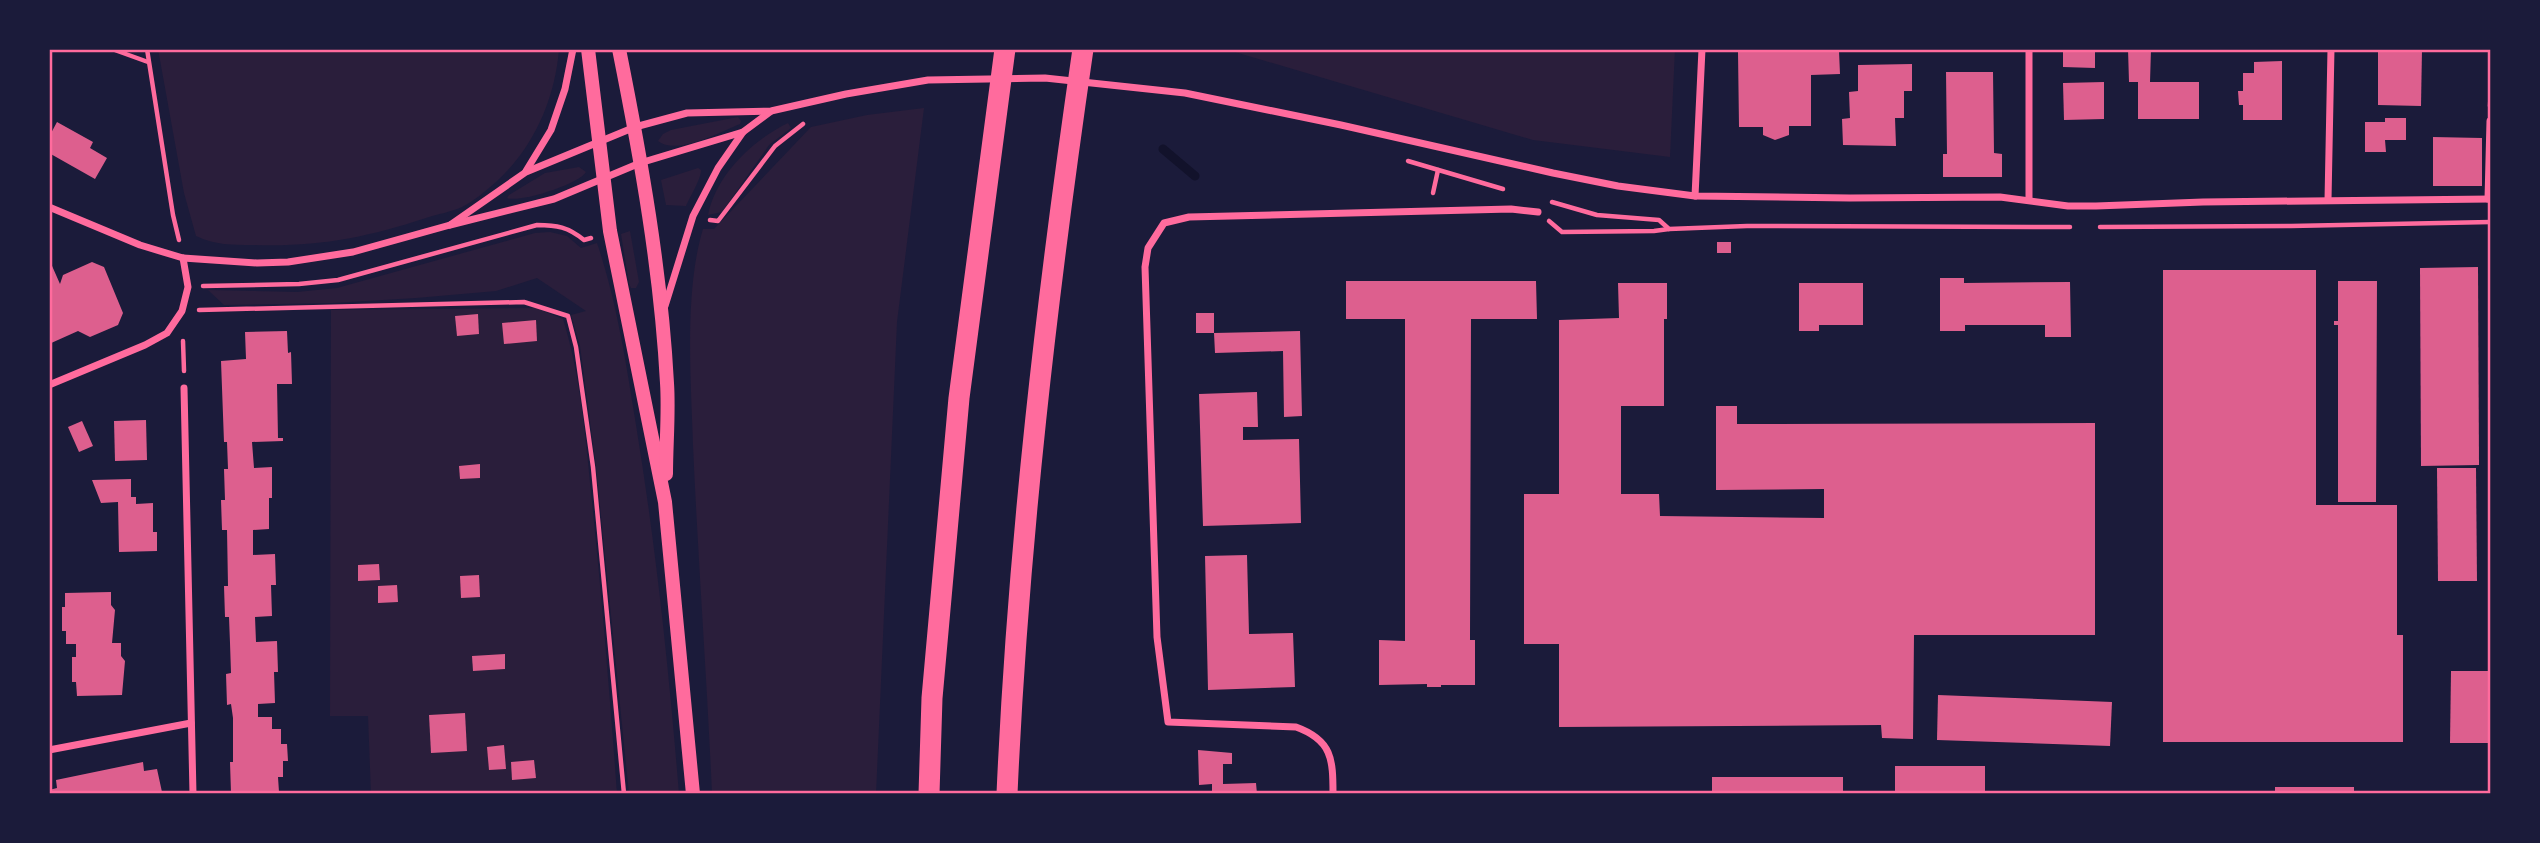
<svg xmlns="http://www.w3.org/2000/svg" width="2540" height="843" viewBox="0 0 2540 843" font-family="Lato,sans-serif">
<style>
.green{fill:#2a1e3b}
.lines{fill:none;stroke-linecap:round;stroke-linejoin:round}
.stream{stroke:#12122b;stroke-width:9}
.building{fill:#dd5f8e}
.path{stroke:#ff6b9d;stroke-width:4.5}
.minor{stroke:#ff6b9d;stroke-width:7}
.secondary{stroke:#ff6b9d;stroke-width:14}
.motorway{stroke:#ff6b9d;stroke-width:21}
.neatline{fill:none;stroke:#ff6b9d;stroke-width:2.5}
</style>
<rect width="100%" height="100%" fill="#1b1b3a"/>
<g class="green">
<path d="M158 49H559C555 99 534 147 497 181 487 190 474 201 462 207 451 212 438 214 426 218 364 238 319 247 253 245 232 245 215 245 196 236L184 193Z"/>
<path d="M1225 49H1675L1670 157 1533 140Z"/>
<path d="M924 108 897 322 876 794H712C707 678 698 561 693 445 691 379 684 291 703 229H714L811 127 867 115Z"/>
<path d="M738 117 741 121 740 124C720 132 677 156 658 141L663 134 671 130Z"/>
<path d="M788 123 791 128 769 145 722 212 708 215C716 175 753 140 788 123Z"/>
<path d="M579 167 586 172C579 184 520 203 507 198L509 195 545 173Z"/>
<path d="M698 168 701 170C701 179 690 197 686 206L666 205 661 180Z"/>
<path d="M630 231 639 282 636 288H631L629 284 621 234Z"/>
<path d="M550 232 567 236 581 248 597 243C617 302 626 363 636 425 656 547 669 671 679 794H629L596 466 580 346 571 315 586 311 537 278 496 291 416 298 333 303 224 305 208 290 297 292 337 288 535 233Z"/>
<path d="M536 308 563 319C581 377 586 442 592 502 602 600 610 697 617 794H371L368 716H330L331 310Z"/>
</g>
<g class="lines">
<path class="stream" d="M1163 149 1195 176"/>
</g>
<g class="building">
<path d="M2063 49H2095V68L2063 67Z"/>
<path d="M2128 49H2151L2150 82H2199V119H2138V82H2129Z"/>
<path d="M2378 49H2422L2421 106 2378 105Z"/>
<path d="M1839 51 1840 74 1811 75V126H1789V135L1775 140 1763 135V127H1739L1738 52Z"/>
<path d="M2282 61V120H2243V105H2239L2238 91H2243V73H2254V62Z"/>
<path d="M1912 64V91H1904V118H1895L1896 146 1843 145 1842 119 1850 118 1849 92 1858 91V65Z"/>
<path d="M1946 72H1993L1994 153 2002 154V177H1943V154H1947Z"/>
<path d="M2104 82V119L2064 120 2063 83Z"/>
<path d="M2385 118H2406V140H2385L2386 152H2365V122H2385Z"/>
<path d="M57 122 93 142 90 148 107 158 95 179 49 153V137Z"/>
<path d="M2433 137 2482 138V186H2433Z"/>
<rect x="1717" y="242" width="14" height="11"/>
<path d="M49 259 60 284 63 275 92 262 104 267 123 313 118 325 90 337 78 331 49 344Z"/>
<path d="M2478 267 2479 465 2421 466 2420 268Z"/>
<path d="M2163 270H2316V505H2397V635H2403V742H2163Z"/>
<path d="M1940 278H1964V283L2070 282 2071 337H2045V325H1965V331H1940Z"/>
<path d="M1346 281H1536L1537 319H1471L1470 640H1475V685H1441V687H1427V684L1379 685V640L1405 641V319H1346Z"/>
<path d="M2338 281H2377L2376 502H2338V325H2334V321H2338Z"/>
<path d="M1618 283H1667V319H1664V406H1621V494H1659L1660 516 1824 518V489L1716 490V406H1737V424L2095 423V635H1914L1913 739 1882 738 1881 725 1559 727V644H1524V494H1559V320L1619 318Z"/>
<path d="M1799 283H1863V325H1819V331H1799Z"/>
<rect x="1196" y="313" width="18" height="20"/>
<path d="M478 314 479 334 457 336 455 316Z"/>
<path d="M536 320 537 341 504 344 502 323Z"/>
<path d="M287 331 288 353 291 352 292 384H277L278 438H283V441L252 442 254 468 272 467V498H269V529L253 530V555L275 554 276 585H271L272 616 255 617 256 642 277 641 278 672H274L275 703 258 704V717H272V729H281V744H287L288 761H283V777H278L279 792 275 794H236L231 793 230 762H233V718L231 704 227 705 226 674 231 673 230 643 229 617H225L224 586H228L227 530H222L221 500H225L224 469H228L227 442H224L221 361 246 359 245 332Z"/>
<path d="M1300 331 1302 416 1284 417 1283 351 1215 353 1214 333Z"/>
<path d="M1257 392 1258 427H1243V440L1299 439 1301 523 1203 526 1199 394Z"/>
<path d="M146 420 147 460 115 461 114 421Z"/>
<path d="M82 421 93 446 79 452 68 427Z"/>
<path d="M480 464V478L460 479 459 466Z"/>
<path d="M2437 468H2476L2477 581H2438Z"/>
<path d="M131 479V497H136V504L153 503V532H157V551L119 552 118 502 101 503 92 480Z"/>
<path d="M1247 555 1249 634 1293 633 1295 687 1208 690 1205 556Z"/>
<path d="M379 564 380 580 358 581V565Z"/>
<path d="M479 575 480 597 461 598 460 576Z"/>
<path d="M397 585 398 602 378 603V586Z"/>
<path d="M111 592V605L115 610 112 643H121V656L125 661 122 695 77 696 76 682H72V657H76V644H66V631H62V607H65V593Z"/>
<path d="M505 654V669L473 671 472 656Z"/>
<path d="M2451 671H2488V743H2450Z"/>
<path d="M1938 695 2112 702 2110 746 1937 740Z"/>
<path d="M465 713 467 751 431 753 429 715Z"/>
<path d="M504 745 506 769 489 770 487 747Z"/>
<path d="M1198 750 1232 753V764H1223V784L1256 783 1257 794H1212V784L1199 785Z"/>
<path d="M534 760 536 778 512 780 511 762Z"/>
<path d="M143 762 144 771 157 769 162 792 49 794V790L57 788 56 780Z"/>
<rect x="1895" y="766" width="90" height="28"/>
<rect x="1712" y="777" width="131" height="17"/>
<rect x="2275" y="787" width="79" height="7"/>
</g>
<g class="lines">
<g class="path">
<path d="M112 49 148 62"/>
<path d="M147 49 173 215 179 240"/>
<path d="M2490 106 2491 86"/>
<path d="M1408 161 1503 189"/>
<path d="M1433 193 1438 170"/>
<path d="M1552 202 1597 215 1659 220 1669 229 1747 226 2070 227"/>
<path d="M710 220 718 221 775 146 803 124"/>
<path d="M1549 221 1562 232 1654 231 1669 229"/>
<path d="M2100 227 2291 226 2491 222"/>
<path d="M203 286 299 284 338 280 537 225C557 225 568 227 584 240L591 238"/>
<path d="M199 310 524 302 568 316 576 347 593 467 624 794"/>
<path d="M183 341 184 371"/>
</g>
<g class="minor">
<path d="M2029 49V200"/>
<path d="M526 171 551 130 565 89 573 49"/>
<path d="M1695 196 1702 49"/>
<path d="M2488 199 2490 121"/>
<path d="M2328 200 2331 49"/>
<path d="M49 207 140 245 183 258 257 263 288 262 353 252 450 225 554 199 640 163 743 132"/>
<path d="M450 225 526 172 635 127 687 113 771 111 846 94 928 80 1045 78 1185 93 1341 125 1553 173 1618 186 1695 196 1850 198 2000 197 2068 206H2096L2203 202 2491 199"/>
<path d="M665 306 693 216 718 168 743 132 770 112"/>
<path d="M49 385 145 345 167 333 182 311 188 287 183 258"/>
<path d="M184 388 193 794"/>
<path d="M49 750 191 723"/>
<path d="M1333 794C1333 759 1332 740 1296 727L1168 722 1157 637 1145 267 1148 248 1164 223 1189 217 1511 209 1538 212"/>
</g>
<g class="secondary">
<path d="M588 49 610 231 665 502 693 794"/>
<path d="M619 49C641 159 661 271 667 383 669 413 666 444 666 474"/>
</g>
<g class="motorway">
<path d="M929 794 932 698 959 398 1005 49"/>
<path d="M1007 794C1018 544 1047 296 1083 49"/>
</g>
</g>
<rect width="2540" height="843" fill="none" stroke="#1b1b3a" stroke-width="102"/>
<rect x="51" y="51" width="2438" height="741" class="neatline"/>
</svg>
